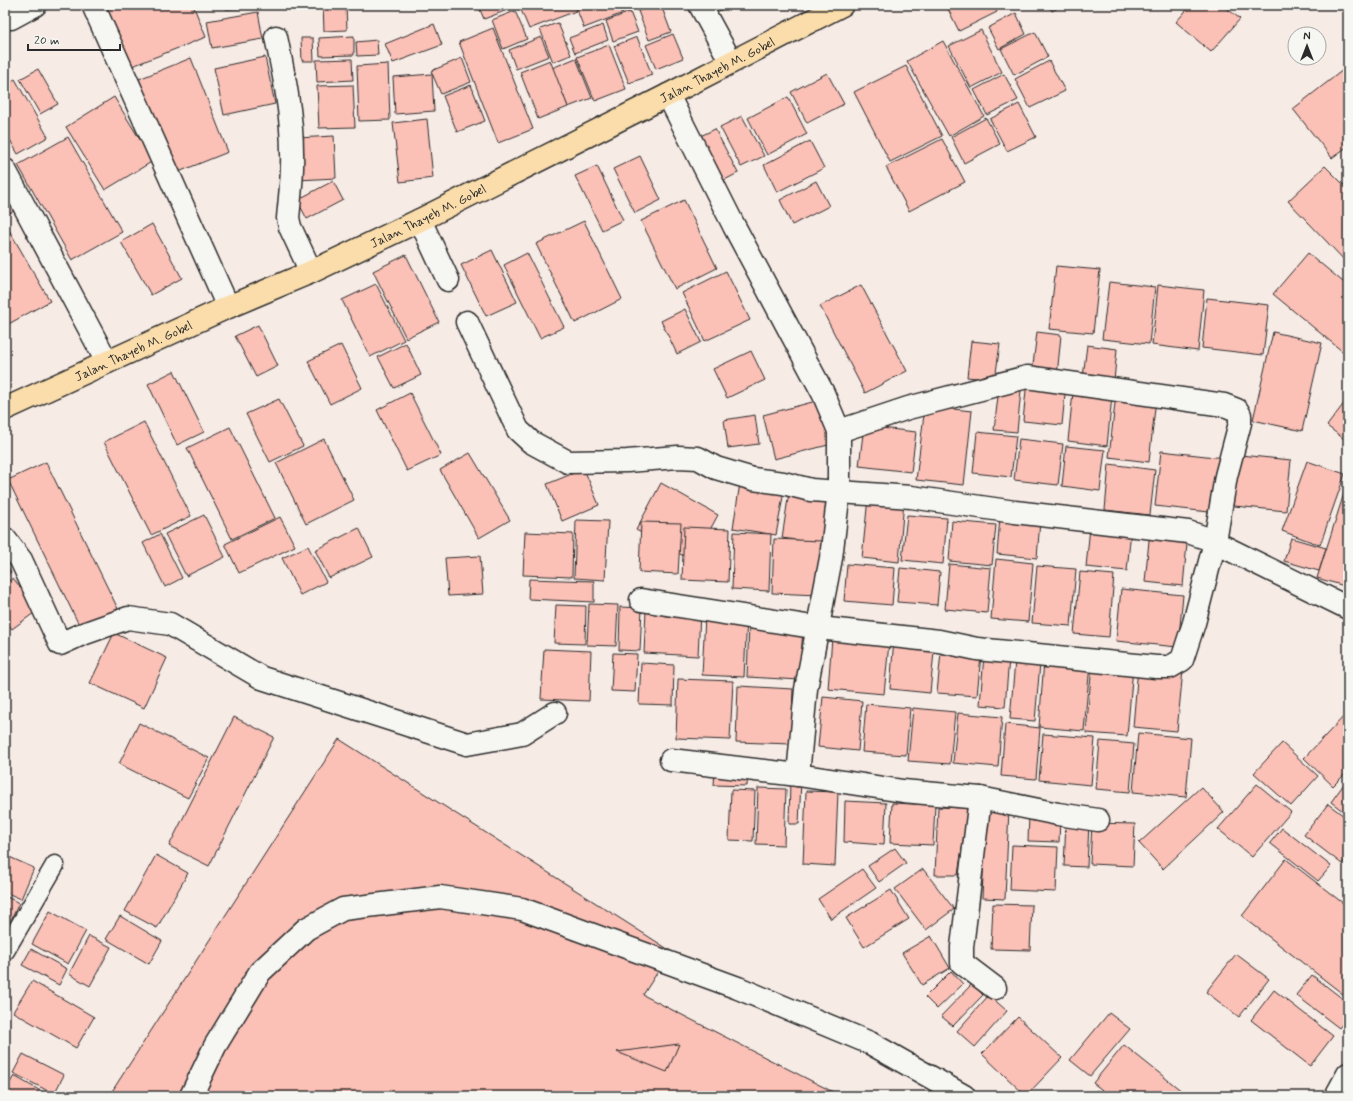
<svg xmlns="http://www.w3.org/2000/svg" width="1353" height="1101" viewBox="0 0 1353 1101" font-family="Mynerve,sans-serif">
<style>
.building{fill:#fbc0b6;stroke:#2b2b2b}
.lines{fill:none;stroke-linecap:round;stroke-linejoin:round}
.service-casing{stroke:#2b2b2b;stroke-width:21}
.minor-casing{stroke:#2b2b2b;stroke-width:25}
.primary-casing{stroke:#2b2b2b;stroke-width:25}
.service{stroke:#f6f6f2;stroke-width:18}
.minor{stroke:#f6f6f2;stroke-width:22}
.primary{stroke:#faddab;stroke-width:22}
.labels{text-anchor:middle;stroke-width:3;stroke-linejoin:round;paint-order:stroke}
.street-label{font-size:13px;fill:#2b2b2b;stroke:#f6f6f2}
</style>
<rect width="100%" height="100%" fill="#f7ebe6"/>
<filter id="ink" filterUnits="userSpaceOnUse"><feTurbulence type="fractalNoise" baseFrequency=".025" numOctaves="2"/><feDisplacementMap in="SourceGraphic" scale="8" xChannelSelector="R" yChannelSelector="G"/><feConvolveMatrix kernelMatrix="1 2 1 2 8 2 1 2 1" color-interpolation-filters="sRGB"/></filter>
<g filter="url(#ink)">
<g class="building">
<path d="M106 5H193L206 37 130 67Z"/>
<path d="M226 5H267V7L226 9Z"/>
<path d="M323 5H346L347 30 324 31Z"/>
<path d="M478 5H514L515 7 484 19Z"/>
<path d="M519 5H574L576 11 529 29Z"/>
<path d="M575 5H629L631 10 584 28Z"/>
<path d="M653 5H661L671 32 649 40 638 11Z"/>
<path d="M709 5H735L713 13Z"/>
<path d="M946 5H993L997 12 959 31Z"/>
<path d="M1004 5H1015L1006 9Z"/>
<path d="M1048 5H1063L1052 11Z"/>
<path d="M1191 5H1223L1240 19 1211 52 1176 22Z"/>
<path d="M515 11 527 39 503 49 492 20Z"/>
<path d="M258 12 263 39 212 48 207 21Z"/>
<path d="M630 12 638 32 613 41 606 21Z"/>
<path d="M1016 13 1026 34 999 49 988 28Z"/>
<path d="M558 23 571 55 553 62 540 29Z"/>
<path d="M434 24 442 45 393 63 385 44Z"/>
<path d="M603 25 608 40 575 53 569 38Z"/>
<path d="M493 28 533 129 498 143 459 42Z"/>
<path d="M981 30 1002 72 971 88 949 46Z"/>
<path d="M1035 32 1048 57 1014 75 1001 49Z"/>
<path d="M673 34 683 58 656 69 646 45Z"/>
<path d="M354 36V55L320 56 319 38Z"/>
<path d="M541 37 549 56 516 69 509 50Z"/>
<path d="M637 37 652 75 629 83 614 46Z"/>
<path d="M301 38H313L314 61H302Z"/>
<path d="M377 40 378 55 357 56 356 42Z"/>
<path d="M943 41 984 116 949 136 907 61Z"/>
<path d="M609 45 626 89 595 101 577 57Z"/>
<path d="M265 57 275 104 224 115 214 68Z"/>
<path d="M191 58 228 152 176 173 139 79Z"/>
<path d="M462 58 471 82 441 94 431 71Z"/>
<path d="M576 58 592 98 568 107 552 68Z"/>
<path d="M352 59 353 80 317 82 316 60Z"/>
<path d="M550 60 568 107 538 119 520 72Z"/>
<path d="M1049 61 1065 91 1030 108 1015 79Z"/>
<path d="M388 64 390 120 359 121 357 66Z"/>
<path d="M906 66 942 136 890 162 854 92Z"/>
<path d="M1348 66V146L1332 158 1293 109Z"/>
<path d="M38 69 58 104 40 114 20 79Z"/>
<path d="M827 73 844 104 807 123 791 92Z"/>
<path d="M432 74 434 111 395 114 393 77Z"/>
<path d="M1004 74 1018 100 987 115 974 90Z"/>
<path d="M15 79 48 137 18 154 5 131V85Z"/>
<path d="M353 85 355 127 319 128 317 86Z"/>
<path d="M471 85 485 121 457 132 443 96Z"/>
<path d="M114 97 153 161 105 190 66 127Z"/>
<path d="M788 97 807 134 767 155 748 118Z"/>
<path d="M1019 104 1036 137 1007 151 990 119Z"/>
<path d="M742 116 764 156 741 167 720 127Z"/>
<path d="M986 118 1000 144 964 163 951 137Z"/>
<path d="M427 119 433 178 400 182 393 123Z"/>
<path d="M715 129 738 173 715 185 692 140Z"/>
<path d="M334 136 336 178 298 180 297 138Z"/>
<path d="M68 137 122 232 72 260 18 165Z"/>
<path d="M942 139 965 182 909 211 886 167Z"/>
<path d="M810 141 824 168 777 192 764 165Z"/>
<path d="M640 156 661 200 635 213 613 169Z"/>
<path d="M597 166 623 220 602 230 575 176Z"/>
<path d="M1325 166 1348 189V264L1288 201Z"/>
<path d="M333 181 343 200 307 219 297 200Z"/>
<path d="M816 181 829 206 792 225 780 200Z"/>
<path d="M5 187 17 209 5 216Z"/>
<path d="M684 200 717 268 675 289 641 221Z"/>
<path d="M584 221 622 299 575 323 536 244Z"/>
<path d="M5 223 50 301 5 326Z"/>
<path d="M152 224 182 278 151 295 121 242Z"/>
<path d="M492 250 517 302 486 316 461 265Z"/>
<path d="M527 253 564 327 540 338 504 265Z"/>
<path d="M1308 253 1348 286V356L1273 294Z"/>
<path d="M406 255 439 322 406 338 373 271Z"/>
<path d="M1056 266 1100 270 1093 333 1049 329Z"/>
<path d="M726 271 750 320 705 341 682 293Z"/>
<path d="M1109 282 1155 287 1149 344 1102 339Z"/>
<path d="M376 284 404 340 370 357 342 300Z"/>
<path d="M861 285 907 371 865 393 820 306Z"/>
<path d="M1158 285 1204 290 1198 351 1152 345Z"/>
<path d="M1207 298 1269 305 1263 355 1202 348Z"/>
<path d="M685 309 701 342 677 354 661 321Z"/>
<path d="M258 325 278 366 256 377 235 336Z"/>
<path d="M1037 332 1061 335 1057 376 1032 373Z"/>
<path d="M1273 332 1322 343 1302 431 1253 420Z"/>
<path d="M971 341 1000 344 995 380 967 377Z"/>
<path d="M406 343 421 375 394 388 378 357Z"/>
<path d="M341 345 362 388 330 404 308 361Z"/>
<path d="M1087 345 1117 349 1114 381 1083 377Z"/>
<path d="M751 351 765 380 727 398 713 369Z"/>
<path d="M174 371 204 432 177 445 148 384Z"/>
<path d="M1027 380 1066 384 1062 425 1023 421Z"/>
<path d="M999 388 1021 390 1017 432 994 430Z"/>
<path d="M1073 392 1112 396 1107 446 1068 441Z"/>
<path d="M410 393 441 455 407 471 377 410Z"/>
<path d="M1116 394 1156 399 1149 462 1109 457Z"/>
<path d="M1348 398V442L1327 426Z"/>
<path d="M279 399 303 446 270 462 246 414Z"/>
<path d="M820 400 832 444 774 459 763 415Z"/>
<path d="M925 406 972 411 964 485 916 480Z"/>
<path d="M755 415 759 444 728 448 724 420Z"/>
<path d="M144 422 191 516 151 535 104 442Z"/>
<path d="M864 426 916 432 911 472 859 466Z"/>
<path d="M230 427 275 518 232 539 187 448Z"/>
<path d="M977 432 1016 436 1011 477 973 473Z"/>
<path d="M324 439 354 500 306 524 276 463Z"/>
<path d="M1019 439 1063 444 1058 485 1014 480Z"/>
<path d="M1066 446 1105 450 1100 491 1062 486Z"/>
<path d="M1161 451 1224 458 1218 513 1155 506Z"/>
<path d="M470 453 510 520 479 538 440 470Z"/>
<path d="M1230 454 1291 460 1286 511 1224 505Z"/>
<path d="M1307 461 1345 474 1320 545 1282 531Z"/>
<path d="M46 462 119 611 81 629 8 480Z"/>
<path d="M1109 464 1155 470 1150 515 1105 510Z"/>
<path d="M584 469 599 505 562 521 547 484Z"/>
<path d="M1348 481V587L1317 578Z"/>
<path d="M661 483 718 515 693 561 636 530Z"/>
<path d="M740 483 784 491 776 535 733 528Z"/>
<path d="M789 492 832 498 825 544 782 538Z"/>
<path d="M868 498 904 501 899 562 862 558Z"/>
<path d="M204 515 225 557 186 576 165 534Z"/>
<path d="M907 515 947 518 943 564 902 560Z"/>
<path d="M280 517 295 546 239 573 225 544Z"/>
<path d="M1000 517 1040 521 1037 558 997 554Z"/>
<path d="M576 520 608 521 605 580 574 578Z"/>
<path d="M952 521 996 525 992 565 949 561Z"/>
<path d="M641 522 681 523 678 574 639 572Z"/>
<path d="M684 527 730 529 728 582 682 580Z"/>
<path d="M1090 527 1131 530 1127 571 1086 567Z"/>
<path d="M359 528 373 557 329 578 315 550Z"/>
<path d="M1150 530 1188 533 1183 586 1145 582Z"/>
<path d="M525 532 573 534 572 577 523 575Z"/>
<path d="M734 532 771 534 769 591 732 589Z"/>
<path d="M160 534 182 578 165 587 143 543Z"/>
<path d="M1291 538 1326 548 1319 571 1284 561Z"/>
<path d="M774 539 821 541 818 595 772 593Z"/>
<path d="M308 546 326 582 300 595 282 558Z"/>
<path d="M480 556 483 594 448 596 445 558Z"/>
<path d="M996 559 1033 563 1028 622 991 619Z"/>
<path d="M5 564 11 572 5 576Z"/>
<path d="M847 564 895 568 892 605 844 601Z"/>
<path d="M949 564 991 568 987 613 945 609Z"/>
<path d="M1037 566 1076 569 1071 626 1032 623Z"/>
<path d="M900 568 940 572 937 605 897 602Z"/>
<path d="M1080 572 1114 575 1109 637 1074 634Z"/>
<path d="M13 578 38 610 12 629 5 620V584Z"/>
<path d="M529 579 594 581V602L528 599Z"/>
<path d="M1121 589 1183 595 1178 647 1116 641Z"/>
<path d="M589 604 618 605 616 646 587 645Z"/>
<path d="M556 605 586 606 585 644 554 643Z"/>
<path d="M620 607 642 608 640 651 619 650Z"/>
<path d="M646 610 700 612 698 656 644 653Z"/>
<path d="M705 616 747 617 744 677 702 675Z"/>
<path d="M749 624 803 626 800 680 747 677Z"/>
<path d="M114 633 167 658 144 708 90 683Z"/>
<path d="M832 638 889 643 884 694 828 689Z"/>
<path d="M894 638 935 641 930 693 890 689Z"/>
<path d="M544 649 591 651 589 701 541 699Z"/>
<path d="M941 652 981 655 977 696 937 693Z"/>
<path d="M613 653 637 654 635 692 611 691Z"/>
<path d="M984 655 1009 658 1005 707 980 705Z"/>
<path d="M1044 660 1090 664 1084 731 1039 727Z"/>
<path d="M1015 661 1040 663 1035 721 1010 719Z"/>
<path d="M641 663 674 665 673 705 639 704Z"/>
<path d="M1092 664 1133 668 1127 736 1086 733Z"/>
<path d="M1138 667 1183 670 1177 731 1133 727Z"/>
<path d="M678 679 733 681 730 740 676 738Z"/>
<path d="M738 686 793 689 791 744 736 742Z"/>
<path d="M823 697 862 701 858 751 818 747Z"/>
<path d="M866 704 910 708 906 755 862 752Z"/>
<path d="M913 708 955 712 950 764 908 761Z"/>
<path d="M1348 712V771L1333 786 1304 758Z"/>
<path d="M958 713 1002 717 998 767 953 763Z"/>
<path d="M234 717 274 737 209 866 169 846Z"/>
<path d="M139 723 209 758 188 798 119 764Z"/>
<path d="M1005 724 1040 728 1036 779 1001 776Z"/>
<path d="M1138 733 1191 738 1186 797 1133 792Z"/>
<path d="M1043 734 1095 738 1091 785 1039 780Z"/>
<path d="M339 739 671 951 643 995 841 1096H109Z"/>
<path d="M1100 741 1134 744 1130 792 1096 789Z"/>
<path d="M1282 743 1318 776 1291 806 1254 773Z"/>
<path d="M715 769 748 770 747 786 714 785Z"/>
<path d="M790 780 801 781 799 824H789Z"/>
<path d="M1257 784 1291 812 1252 857 1218 829Z"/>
<path d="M1344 784 1348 787V815L1331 802Z"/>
<path d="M1201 787 1224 812 1163 869 1139 843Z"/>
<path d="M758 788 786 789 784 845 756 844Z"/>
<path d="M731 790 755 791 753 841 729 840Z"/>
<path d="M806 791 838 792 835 866 803 864Z"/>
<path d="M845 801 886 803 884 845 844 842Z"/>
<path d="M892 803 935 805 933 845 890 843Z"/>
<path d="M1328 804 1348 819V856L1342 864 1304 835Z"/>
<path d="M938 807 968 808 958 875H935Z"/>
<path d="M986 808 1009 809 1005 899 982 898Z"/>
<path d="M1029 816 1060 817 1059 842 1028 841Z"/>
<path d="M1066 822 1089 823 1087 867 1064 866Z"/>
<path d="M1092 823 1135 824 1133 866 1090 864Z"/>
<path d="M1282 828 1331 866 1318 881 1270 843Z"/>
<path d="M1012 845 1058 847 1056 892 1010 890Z"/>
<path d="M895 848 906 863 879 882 868 866Z"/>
<path d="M5 855 34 868 21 899 5 892Z"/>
<path d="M156 855 188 873 157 928 125 911Z"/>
<path d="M1286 859 1348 907V998L1242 916Z"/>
<path d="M862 869 876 888 831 919 818 899Z"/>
<path d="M923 869 954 909 926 930 895 889Z"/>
<path d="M891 890 909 919 864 947 846 918Z"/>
<path d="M5 896 19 903 5 933Z"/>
<path d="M993 904 1032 905 1030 950 991 949Z"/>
<path d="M50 911 86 931 68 964 32 944Z"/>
<path d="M120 916 162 941 149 964 106 939Z"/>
<path d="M89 936 111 947 90 986 69 974Z"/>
<path d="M931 936 950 968 922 985 902 953Z"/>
<path d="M31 949 67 969 59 985 22 965Z"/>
<path d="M1236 954 1269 979 1239 1017 1206 992Z"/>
<path d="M951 971 963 984 937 1009 925 997Z"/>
<path d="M1312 975 1348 1003V1017L1339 1028 1296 995Z"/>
<path d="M32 981 94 1017 76 1048 13 1012Z"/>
<path d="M972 984 983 995 953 1026 941 1016Z"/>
<path d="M1274 990 1333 1036 1310 1066 1251 1020Z"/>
<path d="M989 995 1007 1011 975 1047 957 1031Z"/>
<path d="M1109 1013 1130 1029 1090 1076 1070 1060Z"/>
<path d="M1018 1017 1062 1058 1026 1096 982 1054Z"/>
<path d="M679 1044 667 1072 617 1052Z"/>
<path d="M1124 1045 1188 1096H1110L1093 1083Z"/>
<path d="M23 1054 64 1075 54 1094 13 1073Z"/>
<path d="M14 1076 46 1094 45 1096H5V1091Z"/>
<path d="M1097 1090 1103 1096H1091Z"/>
</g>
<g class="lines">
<defs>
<path id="service" d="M5 951 55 865"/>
<g id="minor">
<path d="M93 5 228 307"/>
<path d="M700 5 731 62"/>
<path d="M11 18 35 5"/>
<path d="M276 37C284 75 292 114 292 153 293 174 290 196 288 218L290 227 311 272"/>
<path d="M668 95 734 226 823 393 839 431V491L831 558 806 689 798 775 671 760"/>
<path d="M5 170 107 362"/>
<path d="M420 220 448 280"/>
<path d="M467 322 518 430 531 442 568 462 627 461 678 457 698 458 716 468 753 479 783 483 811 490 911 497 1015 512 1188 532 1206 538 1348 608"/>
<path d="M5 539 21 560 60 644 80 635 128 618 170 624 262 678 467 744 522 734 555 713"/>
<path d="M641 600 819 628 939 641 977 649 1156 667H1170L1182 660 1194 623 1215 542 1226 476 1240 423V415L1237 410 1224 405 1027 377 908 408 839 431"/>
<path d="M798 775 903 791 980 798 1058 814 1098 820"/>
<path d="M980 798 962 947V963L995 988"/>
<path d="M191 1096 215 1046 260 972 306 929 343 909 440 897 522 909 738 988 870 1043 964 1096"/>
<path d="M1336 1096 1348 1074"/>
</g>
<g id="primary">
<path id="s1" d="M5 409 228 307 311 272 420 220 668 95 842 5"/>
</g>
</defs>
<use href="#service" class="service-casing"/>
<use href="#minor" class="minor-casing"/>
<use href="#primary" class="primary-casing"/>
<use href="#service" class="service"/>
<use href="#minor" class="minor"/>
<use href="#primary" class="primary"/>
</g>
</g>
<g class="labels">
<g class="street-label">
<text dy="5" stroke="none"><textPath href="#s1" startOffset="789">Jalan Thayeb M. Gobel</textPath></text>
<text dy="5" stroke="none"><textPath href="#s1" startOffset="465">Jalan Thayeb M. Gobel</textPath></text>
<text dy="5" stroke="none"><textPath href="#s1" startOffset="141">Jalan Thayeb M. Gobel</textPath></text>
</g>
</g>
<rect width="1353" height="1101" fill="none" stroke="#f6f6f2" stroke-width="20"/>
<rect x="10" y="10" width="1333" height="1081" fill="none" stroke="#2b2b2b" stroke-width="1.5" filter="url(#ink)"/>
<g transform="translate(1307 46)"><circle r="19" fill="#f6f6f2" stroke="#a5a5a2"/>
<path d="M0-3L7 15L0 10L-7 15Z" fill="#2b2b2b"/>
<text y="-6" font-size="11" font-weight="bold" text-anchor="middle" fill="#2b2b2b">N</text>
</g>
<path d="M28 44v6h92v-6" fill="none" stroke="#2b2b2b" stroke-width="2"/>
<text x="34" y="44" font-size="12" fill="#2b2b2b" stroke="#f6f6f2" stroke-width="3" paint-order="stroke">20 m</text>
</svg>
